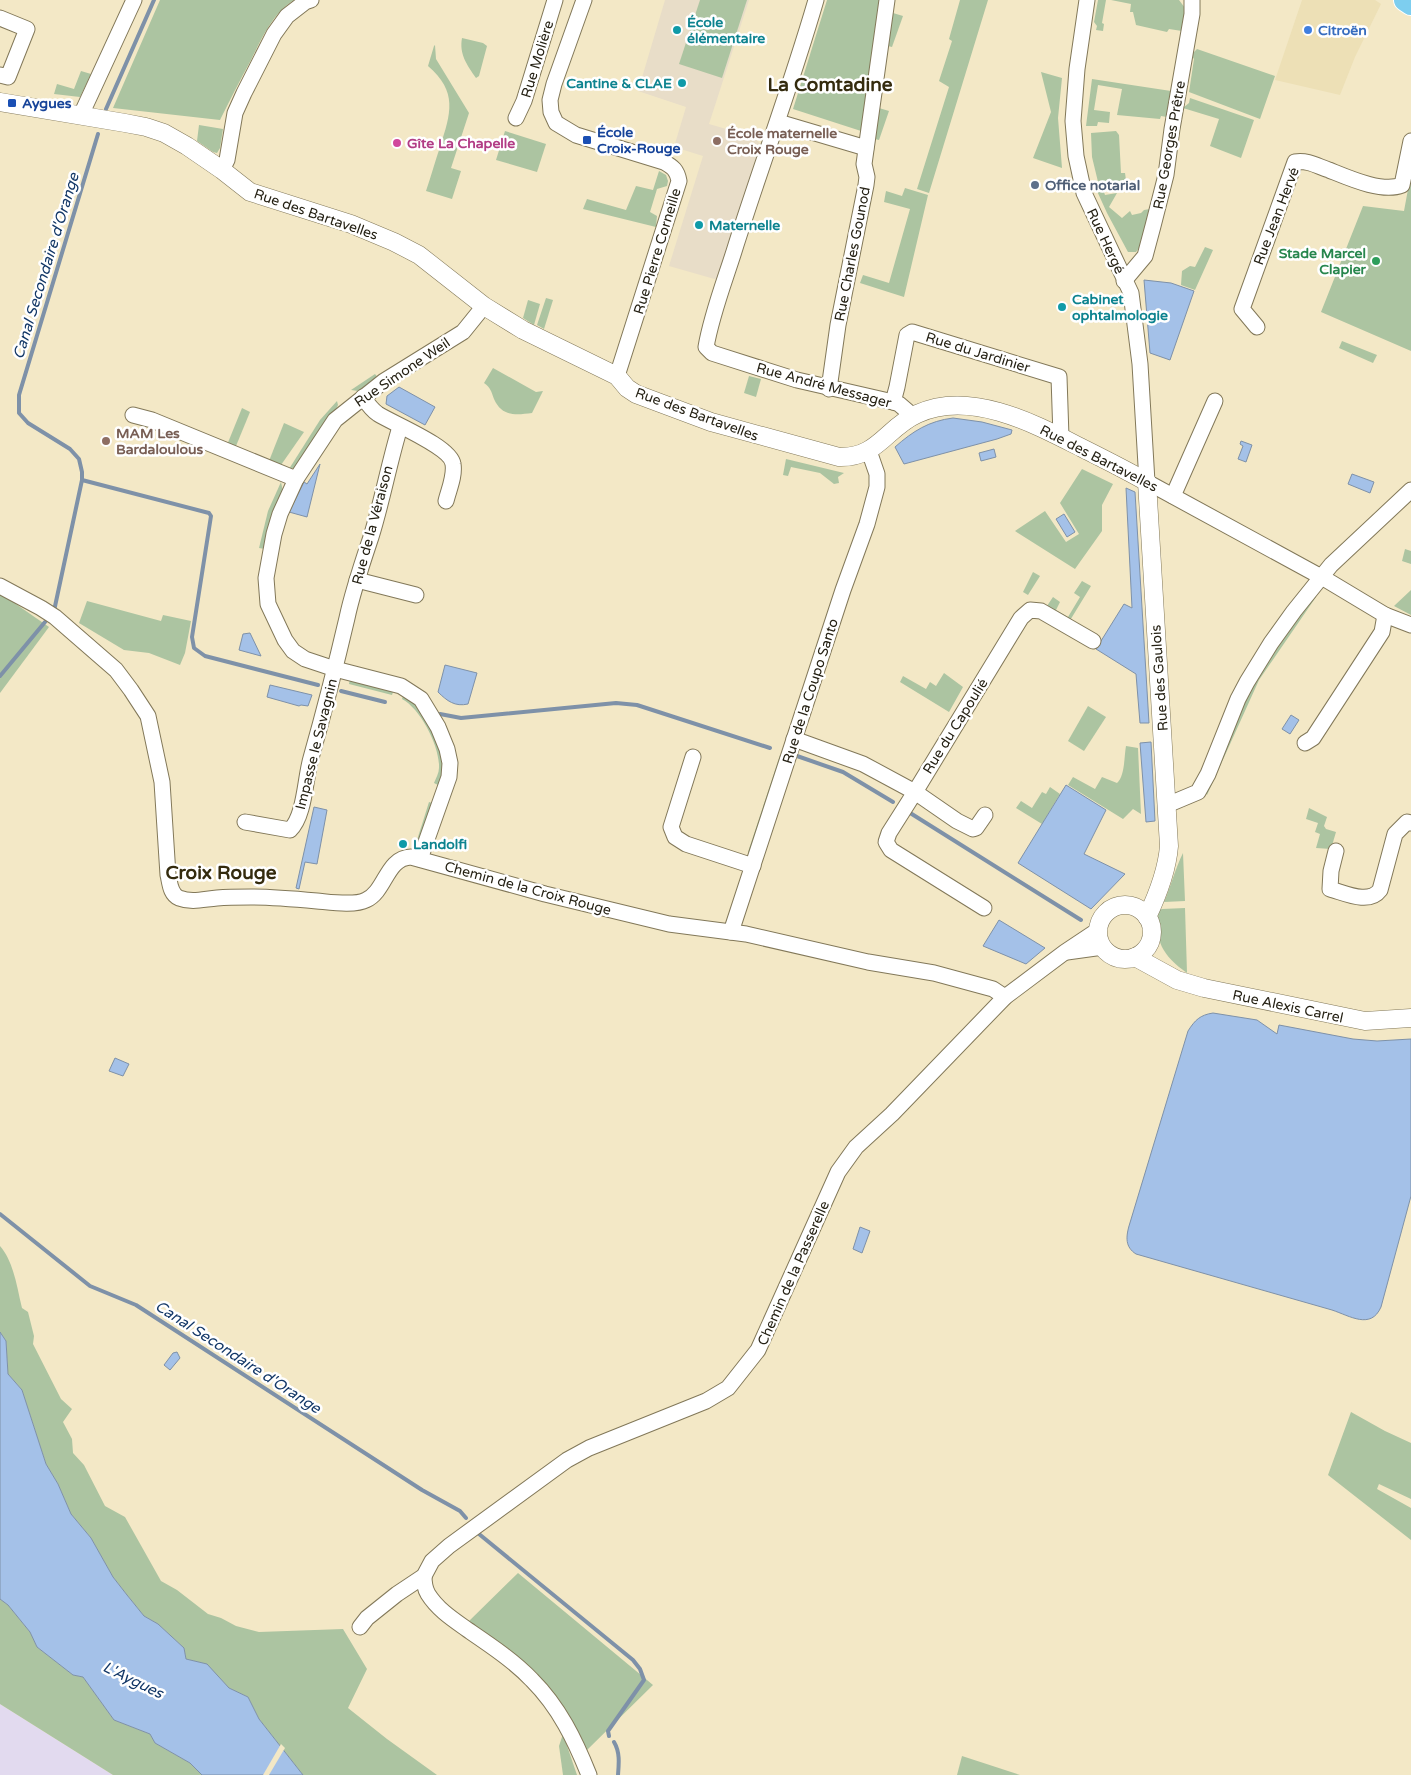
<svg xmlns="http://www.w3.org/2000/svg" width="1411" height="1775" viewBox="0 0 1411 1775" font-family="'Varela Round',sans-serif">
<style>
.built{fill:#ede0b6}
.industrial{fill:#e2daef}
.education{fill:#e8ddc8}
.green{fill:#acc4a1}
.water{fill:#a4c1e8;stroke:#7e91a8}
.pier{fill:#f3e8c6}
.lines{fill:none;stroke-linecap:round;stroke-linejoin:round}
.stream{stroke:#7e91a8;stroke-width:4}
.minor-casing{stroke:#827859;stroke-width:17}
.tertiary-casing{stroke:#827859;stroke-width:19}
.primary-casing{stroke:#fff;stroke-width:24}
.minor{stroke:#fff;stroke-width:15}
.tertiary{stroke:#fff;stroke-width:18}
.primary{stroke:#7dceef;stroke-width:22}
.culture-dot{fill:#0f9aa8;stroke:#fff;stroke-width:2}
.shop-dot{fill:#3f7fe0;stroke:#fff;stroke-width:2}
.transit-dot{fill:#1a4fb4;stroke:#fff;stroke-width:2}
.education-dot{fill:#8d6e63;stroke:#fff;stroke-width:2}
.hotel-dot{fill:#d1479c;stroke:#fff;stroke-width:2}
.service-dot{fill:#5c6f8a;stroke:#fff;stroke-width:2}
.leisure-dot{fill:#2e9e5b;stroke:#fff;stroke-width:2}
.labels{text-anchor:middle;stroke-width:5;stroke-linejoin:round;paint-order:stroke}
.culture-label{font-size:14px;font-weight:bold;fill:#0d838f;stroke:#fff;text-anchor:start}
.shop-label{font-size:14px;font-weight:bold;fill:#366cbe;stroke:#fff;text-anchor:start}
.street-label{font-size:14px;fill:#252114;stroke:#fff}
.transit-label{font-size:14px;font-weight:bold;fill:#164399;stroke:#fff;text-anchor:start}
.education-label{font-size:14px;font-weight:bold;fill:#785e54;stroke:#fff;text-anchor:start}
.hotel-label{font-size:14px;font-weight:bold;fill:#b23c85;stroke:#fff;text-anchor:start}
.service-label{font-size:14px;font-weight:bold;fill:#4e5e75;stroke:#fff;text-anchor:start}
.leisure-label{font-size:14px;font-weight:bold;fill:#27864d;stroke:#fff;text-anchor:end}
.water-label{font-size:15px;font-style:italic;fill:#123767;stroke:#fff}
.district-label{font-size:19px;font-weight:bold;fill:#342b0e;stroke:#fff}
</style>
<rect width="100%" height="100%" fill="#f3e8c6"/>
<path class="built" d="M1302 0H1375L1381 4 1355 57 1340 95 1275 80Z"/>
<path class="industrial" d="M0 1704 113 1775H0Z"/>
<path class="education" d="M665 0H749L709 124 754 137 761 145 718 280 669 266 703 156 674 147 686 107 638 91Z"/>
<g class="green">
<path d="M160 0H294C272 14 262 38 251 60 240 80 230 100 220 120L113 108Z"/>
<path d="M700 0H747L722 78 679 64Z"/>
<path d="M827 0H879L861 131 793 109Z"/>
<path d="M960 0H988L929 193 917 189 949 87 939 81 952 41 949 39Z"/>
<path d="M1098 0H1106L1102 23 1104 24 1103 31 1096 30 1097 26 1094 22Z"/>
<path d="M1111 0H1179L1185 8 1182 31 1169 29 1167 32 1136 25 1133 12H1130L1131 4Z"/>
<path d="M893 13 903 16 892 47 888 46Z"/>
<path d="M462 38 483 43 487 46 479 76 476 78C467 65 459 54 462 38Z"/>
<path d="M435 45 436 59 469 113 451 168 461 171 452 199 426 191C431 176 435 162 440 147 451 113 458 92 428 66L434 46Z"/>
<path d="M1197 49 1275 76 1260 119 1189 92 1194 59 1191 55Z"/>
<path d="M81 71 91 74 80 97 54 94 57 84 74 89Z"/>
<path d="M1041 72 1062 78 1058 118 1062 168 1033 158 1051 112Z"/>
<path d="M1092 79 1171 91 1167 117 1161 116 1160 119 1117 115 1122 89 1098 85 1094 110 1110 112 1109 123 1098 122 1097 126H1086Z"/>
<path d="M1190 98 1254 120 1241 158 1210 146 1219 119 1183 108 1189 103Z"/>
<path d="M879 108 889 111 879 140 875 139Z"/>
<path d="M199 125 223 129 220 148 217 153 213 152 197 141Z"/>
<path d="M505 131 546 144 537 172 496 160Z"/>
<path d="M1116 131 1119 135 1121 173H1125L1126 180 1099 186 1092 157 1091 133Z"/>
<path d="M659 171 666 175 668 181 667 186 657 189 650 212 657 216 656 227 583 209 587 199 626 210 636 186 653 190Z"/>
<path d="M1411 173V351L1321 312 1363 206 1404 211Z"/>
<path d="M905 188 928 195 904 297 860 283 863 275 889 283 910 209 884 202 886 191 902 196Z"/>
<path d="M1103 189 1105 195 1117 193 1109 207 1122 218 1130 211 1132 215 1141 213 1144 210 1150 209 1139 248 1136 252H1128L1107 213 1097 191Z"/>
<path d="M1205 247 1213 250 1195 290 1181 285 1182 271 1190 266 1195 267Z"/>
<path d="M546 298 553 300 544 329 537 325Z"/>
<path d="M528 300 540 304 534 325 523 318Z"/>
<path d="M1342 341 1377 355 1373 363 1339 348Z"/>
<path d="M493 368 536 392 543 391 532 413C516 415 502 417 494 399 491 391 491 388 484 383Z"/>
<path d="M375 374 379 379 358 391 351 390Z"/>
<path d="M749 376 761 379 756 397 744 393Z"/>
<path d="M337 401 338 405 335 412 295 468 289 469 320 420Z"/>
<path d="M242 408 250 412 236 446 227 445Z"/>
<path d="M284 423 304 432 281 465 269 461Z"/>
<path d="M786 459 844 473 838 477 839 483 834 484 820 473 791 467 788 476 783 475Z"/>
<path d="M1082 469 1113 484 1102 505V531L1075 569 1015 531 1045 511 1066 542 1079 534 1060 503Z"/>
<path d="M281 482 283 492 265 549 259 548 268 511Z"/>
<path d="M1405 549 1411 551V564L1402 561Z"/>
<path d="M1033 572 1040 576 1028 595 1023 592Z"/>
<path d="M1082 581 1091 586 1069 622 1052 611V608L1047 606 1053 597 1060 602 1056 610 1068 617 1080 597 1074 593Z"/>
<path d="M1411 590V615L1394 606Z"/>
<path d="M0 593 49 627 0 693Z"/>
<path d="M1311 593 1316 597 1259 680 1207 795 1206 793 1240 706Z"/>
<path d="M87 601 161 621 163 615 191 621 185 653 180 665 149 653 124 650 79 623Z"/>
<path d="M944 673 963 687 949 712 900 682 903 676 926 689 930 682 936 686Z"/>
<path d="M350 679 394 689 392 695 349 684Z"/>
<path d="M404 693 423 708 444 761 440 786 434 783C436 778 439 773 439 768 440 747 421 709 402 699Z"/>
<path d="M1088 706 1106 717 1084 751 1068 741Z"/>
<path d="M1126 746 1138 748 1141 814 1133 809 1123 819 1068 785 1073 777 1095 789 1102 777 1117 783C1125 776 1124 757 1126 746Z"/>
<path d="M780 755 782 756 751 853 748 852Z"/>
<path d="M1050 787 1060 794 1042 824 1016 808 1021 801 1032 808 1042 792 1046 794Z"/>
<path d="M429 802 435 804 423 845 413 853Z"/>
<path d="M1309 808 1327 817 1324 826 1326 829 1336 832 1331 849 1316 848 1320 834 1315 832 1318 823 1306 819Z"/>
<path d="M1183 853 1185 901 1164 902C1171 886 1175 869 1183 853Z"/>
<path d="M1185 908 1187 973C1163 956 1153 940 1159 910L1162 909Z"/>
<path d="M0 1246C14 1262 17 1288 22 1308L28 1312 34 1336 33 1344 61 1399 72 1409 63 1422 72 1439 73 1453 84 1465 105 1506 125 1517 161 1581 177 1590 208 1614 221 1618 236 1626 259 1632 343 1629 367 1669 348 1708 387 1739 437 1775H303L259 1719 248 1697 229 1688 206 1664 186 1659 184 1648 158 1624 144 1616 127 1595 113 1577 91 1538 71 1514 58 1484 46 1464 22 1390 8 1374 6 1341 0 1332Z"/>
<path d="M1351 1412 1385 1431 1411 1443V1499L1379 1484 1377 1489 1411 1508V1540L1328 1475Z"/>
<path d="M518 1573 653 1685 587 1750 546 1684 467 1623Z"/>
<path d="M0 1599 8 1605 30 1632 37 1647 73 1675 83 1677 114 1720 150 1734 155 1743 190 1763 202 1775H113L0 1704Z"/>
<path d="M563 1734 577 1775H563L559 1746Z"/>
<path d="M962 1756 1020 1775H957Z"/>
</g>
<g class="water">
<path d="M1144 280 1171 283 1194 291 1170 360 1150 353Z"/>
<path d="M399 387 435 407 425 425 386 404 387 396Z"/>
<path d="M953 418 982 422 1012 430 1011 434 997 439 904 464 895 447C913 431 929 421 953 418Z"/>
<path d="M1241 441 1252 445 1246 462 1238 459 1243 446 1240 444Z"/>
<path d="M994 449 996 457 981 461 979 453Z"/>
<path d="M320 464 307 517 289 512 304 482 307 484Z"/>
<path d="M1352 474 1374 482 1370 493 1348 484Z"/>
<path d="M1126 488 1135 492 1149 723H1140L1136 674 1096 649 1124 604 1132 608Z"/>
<path d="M1064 514 1075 532 1067 537 1056 519Z"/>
<path d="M250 633 261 656 239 650 243 634Z"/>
<path d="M445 665 477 673 468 704C455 707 447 701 438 692Z"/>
<path d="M270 685 312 695 308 706 301 705 299 706 267 697Z"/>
<path d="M1291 715 1299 720 1290 734 1282 729Z"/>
<path d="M1151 742 1155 821 1146 822 1140 743Z"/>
<path d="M1066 785 1106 810 1084 854 1125 874 1091 909 1018 863Z"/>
<path d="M314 807 327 810 317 864 305 862 299 889 296 888Z"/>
<path d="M999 920 1045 948 1026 964 983 946Z"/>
<path d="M1213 1013 1257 1020 1277 1034 1279 1025 1353 1039 1377 1041 1411 1039V1196L1381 1307C1371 1330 1350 1316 1332 1310L1136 1254C1125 1247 1126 1237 1129 1226L1188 1031C1195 1020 1200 1015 1213 1013Z"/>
<path d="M115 1058 129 1064 123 1076 109 1071Z"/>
<path d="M860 1227 870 1231 862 1253 853 1249Z"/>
<path d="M0 1332 6 1341 8 1374 22 1390 46 1464 58 1484 71 1514 91 1538 113 1577 127 1595 144 1616 158 1624 184 1648 186 1659 207 1664 229 1688 248 1697 259 1719 303 1775H202L190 1763 155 1743 150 1734 114 1720 83 1677 73 1675 37 1647 30 1632 8 1605 0 1599Z"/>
<path d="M177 1352 180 1358 170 1370 164 1365 173 1353Z"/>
</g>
<path class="pier" d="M281 1744 285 1748 269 1775H263Z"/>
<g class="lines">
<g class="stream">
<path d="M106 109 154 0"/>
<path d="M82 480 209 513 211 516 192 637 194 648 205 656 318 685"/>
<path d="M54 611 82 480V472L79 459 70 449 28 423 19 413V395L98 134"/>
<path d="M0 676 45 622"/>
<path d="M341 691 385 702"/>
<path d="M440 714 461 718 616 703 637 705 770 748"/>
<path d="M797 756 843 772 893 802"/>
<path d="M907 811 1081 920"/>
<path d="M0 1214 90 1286 136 1305 422 1490 460 1511 466 1518"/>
<path d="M479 1534 633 1660 640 1669 644 1680 608 1731 609 1736"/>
<path d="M614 1742C620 1752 619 1763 618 1775"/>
</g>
<defs>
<g id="minor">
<path d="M584 0 554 84 550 100 551 112 556 123 576 135 664 162C673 167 677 170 679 181L617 376"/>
<path d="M816 0C792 83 762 163 736 245 726 278 712 312 706 347L712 353 797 380 893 402 899 404 913 416"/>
<path d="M1087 0 1077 69 1073 121 1076 156 1084 193 1131 293 1140 364 1147 482 1325 579 1385 615 1411 625"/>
<path d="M0 18 27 29 8 77 0 75"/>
<path d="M81 115 134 0"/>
<path d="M516 118 524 101 555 0"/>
<path d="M778 122 866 148"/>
<path d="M222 170 227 160 235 113 244 93 274 34 287 16 305 2 311 0"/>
<path d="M1124 281 1145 256 1153 226 1166 175 1172 129 1192 14V0"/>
<path d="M1257 327 1242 309 1295 162C1308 160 1317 166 1329 170 1349 178 1382 193 1402 185L1411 141"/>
<path d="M829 389 838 325 866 185 867 177 864 164 887 0"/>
<path d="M363 397C367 403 372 410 378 414 394 424 451 447 453 464 455 476 449 489 446 501"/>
<path d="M893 402 897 387 907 335 912 332 1059 377 1061 437"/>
<path d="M133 415 152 420 296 479"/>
<path d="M1173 496 1215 401"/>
<path d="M357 580 416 595"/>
<path d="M0 586 41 608 55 617 116 670 131 690 148 716 162 782 168 875C170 883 170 894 179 898 192 903 204 899 217 898 228 897 240 897 251 897 273 897 295 899 317 901 329 902 355 906 366 900 386 891 386 858 411 857L545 894 669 924 746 934 868 962 934 973 993 989 1005 997"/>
<path d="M794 739 863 764 915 792 1021 618 1030 610 1041 611 1093 641"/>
<path d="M1305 743 1313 738 1382 632 1385 615"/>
<path d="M693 757 671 827 675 837 686 844 753 866"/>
<path d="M1167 805 1198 792 1208 774 1238 699 1247 682 1271 643 1294 611 1331 565 1411 490"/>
<path d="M245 822 290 830C305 816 305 778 311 758 324 712 336 665 347 618 353 590 362 564 371 537 382 502 389 463 400 427"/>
<path d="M1336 851 1331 871 1330 889C1345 893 1369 905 1380 890L1395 834 1407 822 1411 823"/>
<path d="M420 859 449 777 450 763 447 749 438 727 421 699 401 686 335 669 305 659 293 651 285 640 268 604 266 578 274 534 280 514 296 479 335 420 384 381 463 332 484 306"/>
<path d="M984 908 891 850 886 842 889 833 915 792 957 821 973 829 976 828 985 815"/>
<path d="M731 932 843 590 867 524 877 487V474L869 451"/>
<path d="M1067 952 1103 947"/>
<path d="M424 1576C424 1582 425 1589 428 1594 438 1610 454 1620 468 1630 490 1645 514 1661 532 1680 559 1707 575 1740 589 1775"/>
<path d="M360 1627 367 1618 397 1594 424 1576 432 1561 449 1546 567 1460 589 1448 706 1401 728 1388 758 1350 838 1172 856 1147 892 1114 1005 997 1065 952 1098 930"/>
</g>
<g id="tertiary">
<path d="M0 102 125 123 146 127 164 133 187 146 222 170 250 192 351 224 394 242 419 255 484 306 523 330 617 376 627 388 636 394 711 422 839 457C878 458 886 428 917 414 970 389 1035 424 1082 448 1104 459 1126 470 1147 482L1169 846C1167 871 1158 894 1147 917"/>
<circle cx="1125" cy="932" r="27"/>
<path d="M1135 957 1177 980 1204 988 1365 1021 1411 1018"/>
</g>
<path id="primary" d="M1405 0 1411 4"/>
</defs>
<use href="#minor" class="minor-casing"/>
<use href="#tertiary" class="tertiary-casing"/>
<use href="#primary" class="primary-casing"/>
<use href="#minor" class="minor"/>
<use href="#tertiary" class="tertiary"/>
<use href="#primary" class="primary"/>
</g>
<g class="culture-dot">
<circle cx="677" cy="30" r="5"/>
<circle cx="682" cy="83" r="5"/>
<circle cx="699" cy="225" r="5"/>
<circle cx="1062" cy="307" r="5"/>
<circle cx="403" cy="844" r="5"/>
</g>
<circle class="shop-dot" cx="1308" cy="30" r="5"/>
<g class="transit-dot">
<rect x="7" y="98" width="10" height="10" rx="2.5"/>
<rect x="582" y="135" width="10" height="10" rx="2.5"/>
</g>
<g class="education-dot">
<circle cx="717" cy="141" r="5"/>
<circle cx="106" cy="441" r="5"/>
</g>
<circle class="hotel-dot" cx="397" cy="143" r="5"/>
<circle class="service-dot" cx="1035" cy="185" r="5"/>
<circle class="leisure-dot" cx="1376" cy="261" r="5"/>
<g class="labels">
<g class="culture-label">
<text x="687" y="27">École<tspan x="687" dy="16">élémentaire</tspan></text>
<text x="672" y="88" text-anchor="end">Cantine &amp; CLAE</text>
<text x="709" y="230">Maternelle</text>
<text x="1072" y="304">Cabinet<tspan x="1072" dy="16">ophtalmologie</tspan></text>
<text x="413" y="849">Landolfi</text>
</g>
<g class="shop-label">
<text x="1318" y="35">Citroën</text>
</g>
<g class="street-label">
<text transform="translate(537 59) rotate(-73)" y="5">Rue Molière</text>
<text transform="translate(1169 145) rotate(-80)" y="5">Rue Georges Prêtre</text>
<text transform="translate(316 214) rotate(19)" y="5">Rue des Bartavelles</text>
<text transform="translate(1276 216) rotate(-69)" y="5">Rue Jean Hervé</text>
<text transform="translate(1106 241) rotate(65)" y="5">Rue Hergé</text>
<text transform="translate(657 251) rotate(-73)" y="5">Rue Pierre Corneille</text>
<text transform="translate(852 254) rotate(-79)" y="5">Rue Charles Gounod</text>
<text transform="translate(978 352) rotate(17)" y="5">Rue du Jardinier</text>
<text transform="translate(402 372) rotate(-34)" y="5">Rue Simone Weil</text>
<text transform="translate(824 385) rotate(15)" y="5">Rue André Messager</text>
<text transform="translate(697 414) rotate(20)" y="5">Rue des Bartavelles</text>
<text transform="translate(1099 458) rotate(27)" y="5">Rue des Bartavelles</text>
<text transform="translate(372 525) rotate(-75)" y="5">Rue de la Véraison</text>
<text transform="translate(1159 678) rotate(-94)" y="5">Rue des Gaulois</text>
<text transform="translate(810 691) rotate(-72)" y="5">Rue de la Coupo Santo</text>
<text transform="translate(955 726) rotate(-58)" y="5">Rue du Capoulié</text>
<text transform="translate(316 744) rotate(-76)" y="5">Impasse le Savagnin</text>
<text transform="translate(528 888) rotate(15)" y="5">Chemin de la Croix Rouge</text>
<text transform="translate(1288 1006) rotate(12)" y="5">Rue Alexis Carrel</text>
<text transform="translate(793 1273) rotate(-66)" y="5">Chemin de la Passerelle</text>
</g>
<g class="transit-label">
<text x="22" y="108">Aygues</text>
<text x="597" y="137">École<tspan x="597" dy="16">Croix-Rouge</tspan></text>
</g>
<g class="education-label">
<text x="727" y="138">École maternelle<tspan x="727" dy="16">Croix Rouge</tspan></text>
<text x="116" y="438">MAM Les<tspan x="116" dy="16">Bardaloulous</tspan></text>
</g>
<g class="hotel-label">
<text x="407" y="148">Gîte La Chapelle</text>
</g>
<g class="service-label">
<text x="1045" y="190">Office notarial</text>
</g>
<g class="leisure-label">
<text x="1366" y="258">Stade Marcel<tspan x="1366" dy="16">Clapier</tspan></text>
</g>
<g class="water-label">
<text transform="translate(46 266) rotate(-73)" y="5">Canal Secondaire d'Orange</text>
<text transform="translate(238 1357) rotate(33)" y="5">Canal Secondaire d'Orange</text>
<text transform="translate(133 1680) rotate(26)" y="5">L'Aygues</text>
</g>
<g class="district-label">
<text x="830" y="91">La Comtadine</text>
<text x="221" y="879">Croix Rouge</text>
</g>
</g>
</svg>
